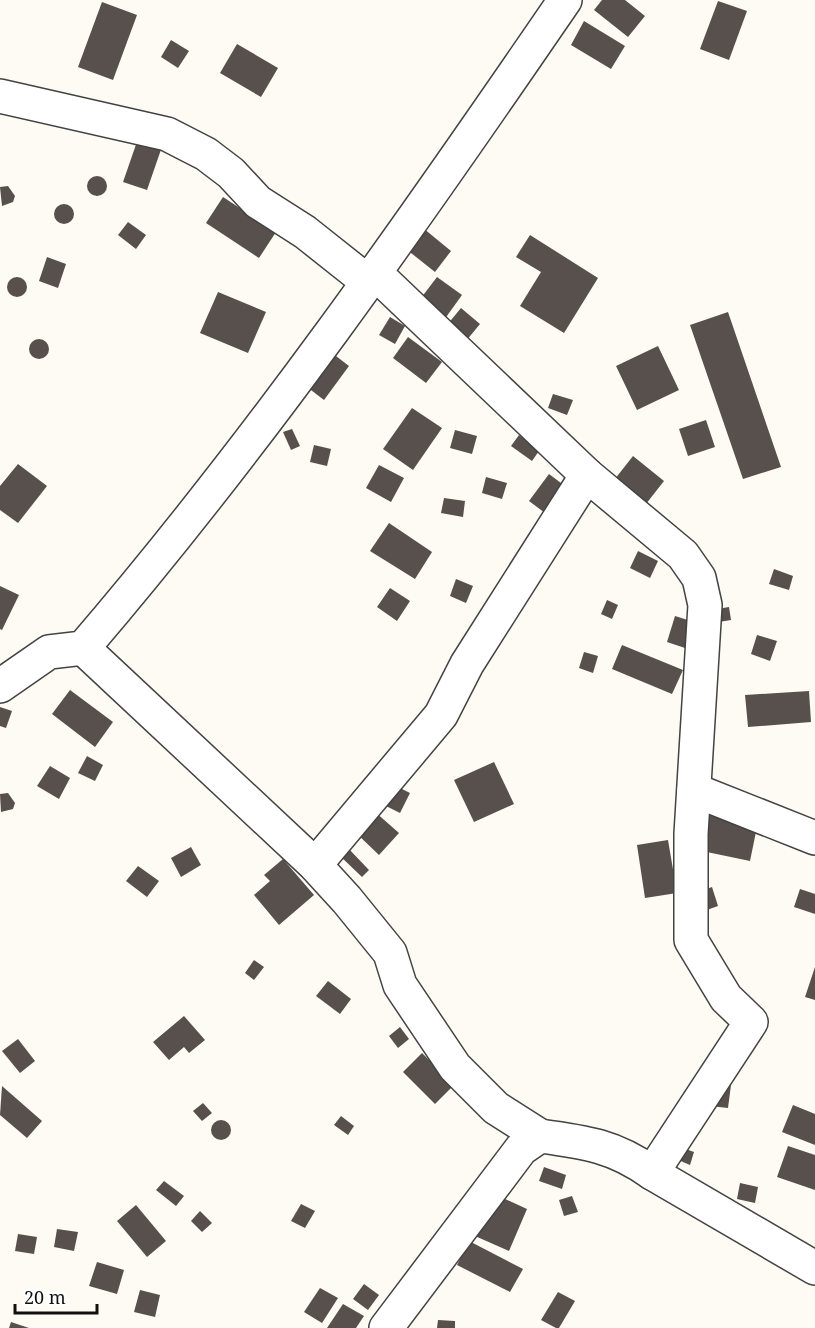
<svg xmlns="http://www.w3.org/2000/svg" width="815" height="1328" viewBox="0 0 815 1328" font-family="'Noto Serif',serif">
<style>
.building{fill:#57504d}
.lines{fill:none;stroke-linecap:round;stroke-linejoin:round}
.minor-casing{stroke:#434343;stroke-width:36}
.minor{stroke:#fff;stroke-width:33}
</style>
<rect width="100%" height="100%" fill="#fefbf4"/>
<g class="building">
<path d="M602 0H625L645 16 628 37 594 10Z"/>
<path d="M718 1 747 11 729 60 700 49Z"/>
<path d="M102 2 137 15 113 80 78 67Z"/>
<path d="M584 21 625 46 611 69 571 45Z"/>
<path d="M171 40 189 51 178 68 161 57Z"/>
<path d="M237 44 278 68 261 97 220 73Z"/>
<path d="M140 133 164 141 147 190 123 182Z"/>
<circle cx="97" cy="186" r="10"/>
<path d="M8 186 15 196 13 202 2 206 0 187Z"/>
<path d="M223 197 276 232 259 258 206 223Z"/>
<circle cx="64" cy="214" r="10"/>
<path d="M128 222 146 235 136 249 118 235Z"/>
<path d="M423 228 451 251 435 272 406 249Z"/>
<path d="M530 235 598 278 564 333 520 306 541 272 516 257Z"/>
<path d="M47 257 66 264 58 288 39 281Z"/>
<circle cx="17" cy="287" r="10"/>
<path d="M437 277 462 295 444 320 418 302Z"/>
<path d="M218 292 266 312 248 353 200 333Z"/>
<path d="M461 308 480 324 466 341 447 325Z"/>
<path d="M728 312 781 467 743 479 690 325Z"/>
<path d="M390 317 405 326 395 344 379 335Z"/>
<path d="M408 337 442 362 426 383 393 358Z"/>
<circle cx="39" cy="349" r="10"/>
<path d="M658 346 679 390 637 410 616 366Z"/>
<path d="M332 353 349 366 324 400 307 387Z"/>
<path d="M553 394 573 400 567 415 548 408Z"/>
<path d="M412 408 442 428 413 470 383 449Z"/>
<path d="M706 420 715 447 688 456 679 429Z"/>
<path d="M292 429 300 446 291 450 283 432Z"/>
<path d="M455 430 477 436 472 454 450 448Z"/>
<path d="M519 435 539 451 532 461 511 446Z"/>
<path d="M314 445 331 449 327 466 310 462Z"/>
<path d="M633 456 664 481 642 509 611 484Z"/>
<path d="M18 464 47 486 18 523 0 510V486Z"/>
<path d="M379 465 404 478 391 502 366 488Z"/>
<path d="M549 474 569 489 549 516 529 501Z"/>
<path d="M486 477 507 483 502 499 482 493Z"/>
<path d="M444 498 465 501 463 517 441 513Z"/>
<path d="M389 523 432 552 415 579 370 551Z"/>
<path d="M638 551 658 561 650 578 630 568Z"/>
<path d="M774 569 793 576 789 590 769 584Z"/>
<path d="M456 579 473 586 466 603 450 596Z"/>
<path d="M0 586 19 595 2 630 0 629Z"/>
<path d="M390 588 410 601 397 621 377 607Z"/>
<path d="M607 600 618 605 612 619 601 614Z"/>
<path d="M729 607 731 620 719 622 717 609Z"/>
<path d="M675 616 694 622 685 648 667 642Z"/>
<path d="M757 635 777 641 770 661 751 654Z"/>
<path d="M622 645 683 670 672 694 612 669Z"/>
<path d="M584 652 598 656 593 673 579 668Z"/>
<path d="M70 690 113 722 95 747 52 714Z"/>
<path d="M809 691 811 722 748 727 745 695Z"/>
<path d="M0 707 12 711 6 728 0 726Z"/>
<path d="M87 756 103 765 95 781 78 773Z"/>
<path d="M494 762 514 804 474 822 454 780Z"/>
<path d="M50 766 70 778 59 799 37 786Z"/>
<path d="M394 785 410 793 400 813 384 805Z"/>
<path d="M8 793 15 803 13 809 1 812 0 794Z"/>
<path d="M374 811 399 833 379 855 355 832Z"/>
<path d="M710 812 758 822 750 861 702 851Z"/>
<path d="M668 840 677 893 645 898 637 845Z"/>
<path d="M191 847 201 865 181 877 171 858Z"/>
<path d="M347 847 369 870 362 877 339 855Z"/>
<path d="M283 859 314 895 279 925 254 895 270 881 264 875Z"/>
<path d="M138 866 159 881 147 897 126 881Z"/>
<path d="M712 887 718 906 704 911 698 892Z"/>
<path d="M800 889 815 894V914L794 907Z"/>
<path d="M254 960 264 967 254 980 245 973Z"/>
<path d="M815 967V1000L805 997Z"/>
<path d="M328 981 351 999 340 1014 316 996Z"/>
<path d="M184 1016 205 1040 189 1053 184 1047 169 1060 153 1042Z"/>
<path d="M400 1027 409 1039 398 1048 389 1036Z"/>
<path d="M18 1039 35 1061 20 1073 2 1051Z"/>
<path d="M422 1053 454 1085 435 1104 403 1072Z"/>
<path d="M713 1082 731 1085 728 1108 710 1106Z"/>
<path d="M2 1086 42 1121 27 1138 0 1115Z"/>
<path d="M203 1103 212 1113 202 1121 193 1111Z"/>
<path d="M793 1105 815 1114V1145L782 1132Z"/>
<path d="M341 1116 354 1126 348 1135 334 1125Z"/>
<circle cx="221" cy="1130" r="10"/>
<path d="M788 1146 815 1155V1190L777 1177Z"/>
<path d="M680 1147 694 1152 690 1165 676 1159Z"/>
<path d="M544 1167 566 1175 562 1189 539 1181Z"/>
<path d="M164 1181 184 1196 176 1206 156 1190Z"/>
<path d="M740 1183 758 1187 755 1203 737 1199Z"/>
<path d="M494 1194 527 1209 509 1251 475 1236Z"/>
<path d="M572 1196 578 1212 564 1216 559 1200Z"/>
<path d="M301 1204 315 1211 305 1228 291 1221Z"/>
<path d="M136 1205 166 1241 147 1257 117 1221Z"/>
<path d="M200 1211 212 1223 202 1232 191 1221Z"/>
<path d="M57 1229 78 1232 74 1251 54 1247Z"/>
<path d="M18 1234 37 1237 34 1254 15 1251Z"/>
<path d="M469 1241 523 1269 510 1292 457 1265Z"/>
<path d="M97 1262 124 1270 117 1294 89 1286Z"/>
<path d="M364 1284 379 1295 368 1310 353 1299Z"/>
<path d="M320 1288 338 1298 322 1323 304 1312Z"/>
<path d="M140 1290 160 1295 155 1317 134 1312Z"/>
<path d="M558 1292 575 1301 559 1328H556L541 1320Z"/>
<path d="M343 1304 364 1316 356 1328H327Z"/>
<path d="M438 1320 455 1321V1328H437Z"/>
<path d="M11 1322 29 1328H9Z"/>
</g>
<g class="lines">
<defs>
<g id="minor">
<path d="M0 96 167 134 206 154 231 173 258 202 305 232 368 282"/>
<path d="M374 272 587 475 683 555 699 578 705 605 691 834V940L726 998 751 1022 652 1173"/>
<path d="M83 648 315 865 347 900 390 953 400 985 455 1067 496 1108 540 1136"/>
<path d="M0 686 49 652 83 648C258 444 413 222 565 0"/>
<path d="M694 790 815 838"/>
<path d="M315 865 441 715 467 664 587 475"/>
<path d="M386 1328 521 1149 540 1136C585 1142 615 1146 652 1173L815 1268"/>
</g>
</defs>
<use href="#minor" class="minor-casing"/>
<use href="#minor" class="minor"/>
</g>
<path d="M15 1304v9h82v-9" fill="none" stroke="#101010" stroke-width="3"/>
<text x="24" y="1304" font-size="18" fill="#101010" stroke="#ffffff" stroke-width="4.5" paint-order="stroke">20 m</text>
</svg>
